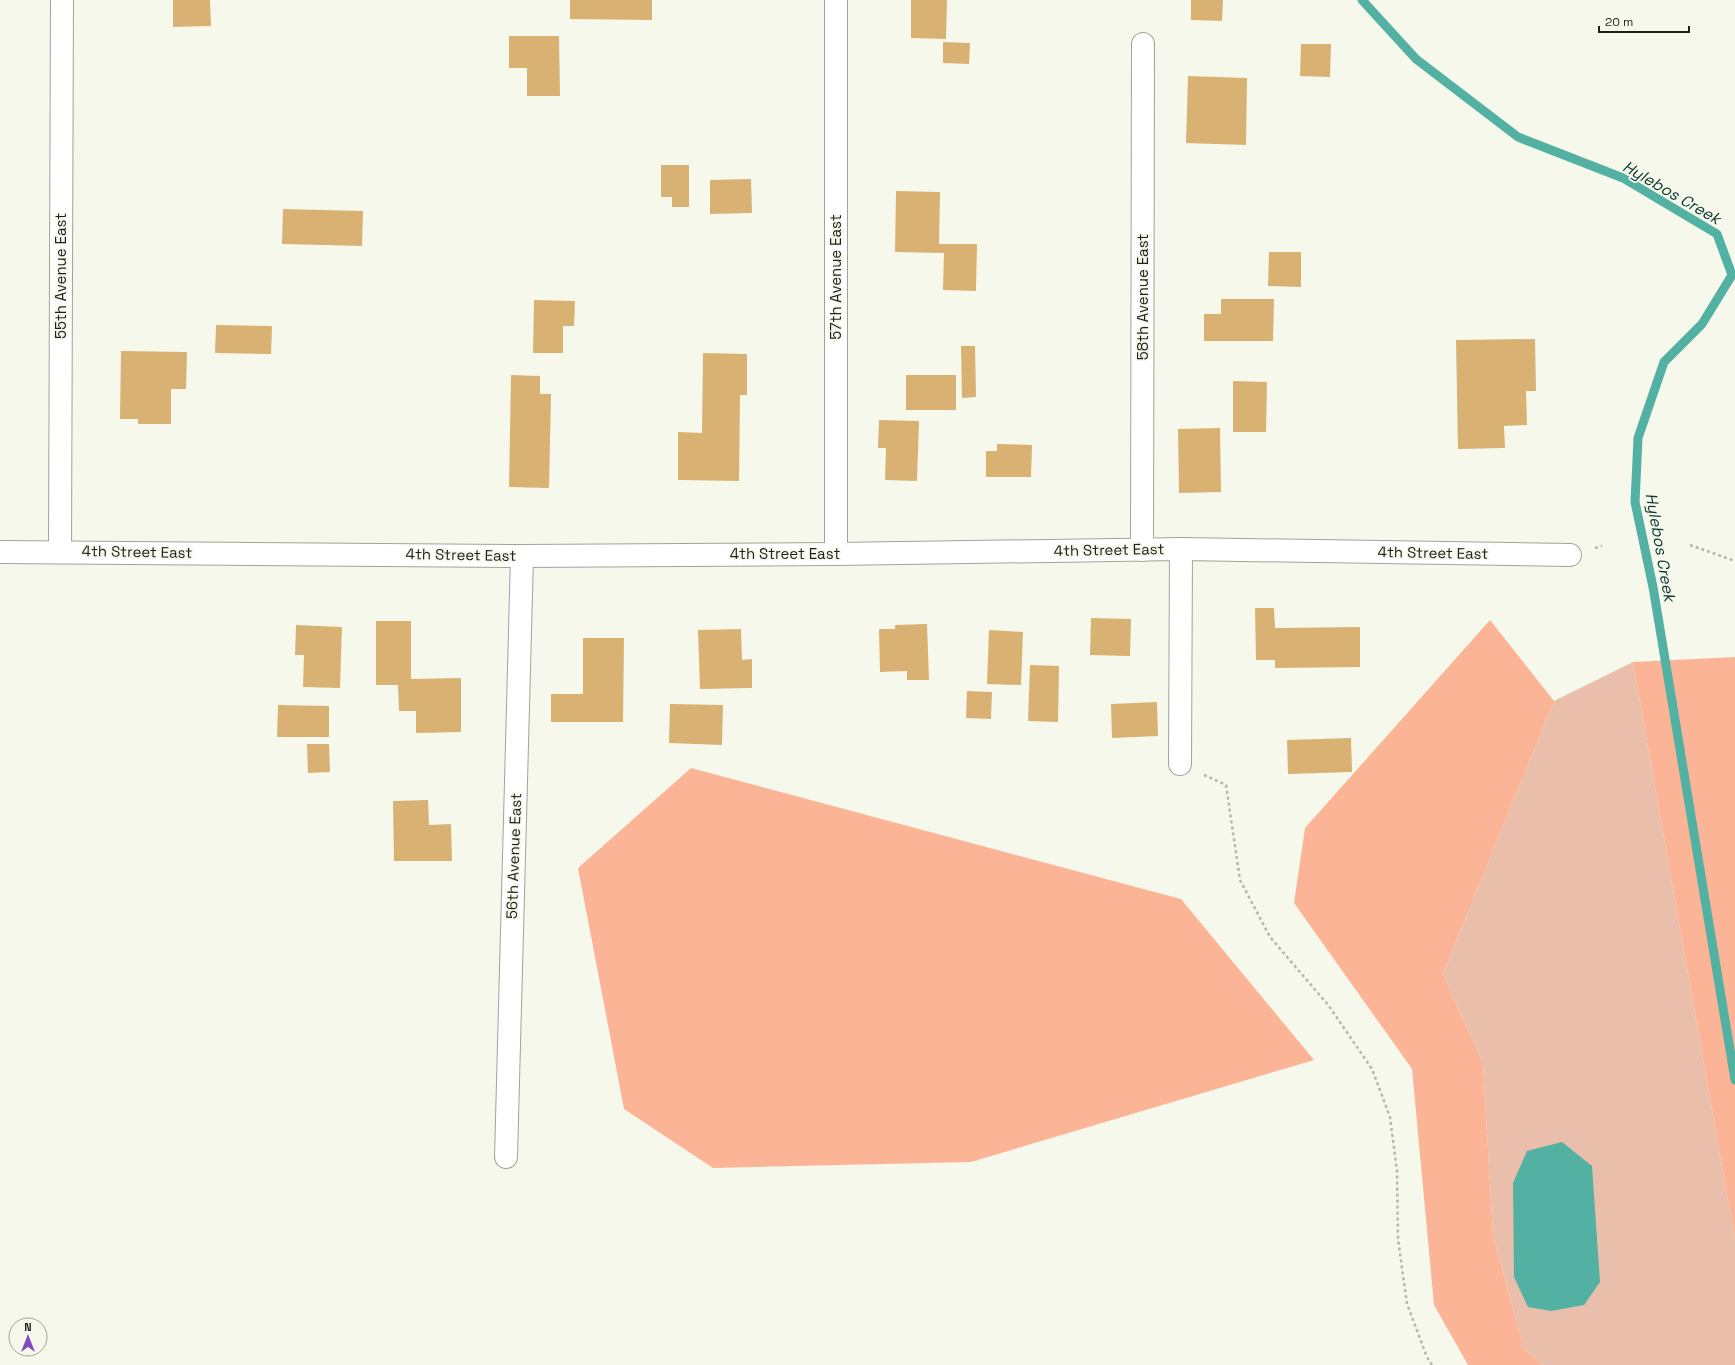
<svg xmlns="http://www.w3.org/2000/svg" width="1735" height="1365" viewBox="0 0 1735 1365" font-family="'Space Grotesk',sans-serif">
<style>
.green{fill:#e9beab}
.forest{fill:#fbb596}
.water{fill:#52b1a2}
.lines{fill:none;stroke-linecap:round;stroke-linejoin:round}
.stream{stroke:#52b1a2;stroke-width:9}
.building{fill:#d9b273}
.minor-casing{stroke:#a2a398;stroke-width:24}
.path{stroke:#b6b7ad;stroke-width:2.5;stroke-dasharray:3 3;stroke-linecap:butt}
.minor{stroke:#fff;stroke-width:22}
.labels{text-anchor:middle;stroke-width:3.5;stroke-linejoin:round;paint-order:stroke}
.street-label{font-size:15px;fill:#1f201b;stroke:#f7f8ec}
.water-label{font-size:16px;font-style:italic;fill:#0a3831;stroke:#f7f8ec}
</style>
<rect width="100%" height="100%" fill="#f7f8ec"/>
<path class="green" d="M1633 662 1735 1240V1365H1543L1524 1349 1493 1235 1483 1063 1443 974 1554 701Z"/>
<g class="forest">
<path d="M1490 620 1554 701 1443 974 1483 1063 1493 1235 1524 1349 1543 1365H1468L1434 1305 1412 1069 1294 903 1305 828Z"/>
<path d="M1735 657V1240L1633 662Z"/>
<path d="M691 768 1181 899 1314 1060 971 1162 713 1168 624 1109 578 868Z"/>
</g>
<path class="water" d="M1562 1142 1592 1166 1600 1282 1584 1305 1551 1311 1528 1307 1514 1277 1513 1183 1527 1151Z"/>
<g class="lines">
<path class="stream" d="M1362 0 1416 59 1518 137 1623 178 1717 234 1732 275 1702 324 1664 362 1638 438 1635 502 1653 587 1735 1080"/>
</g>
<g class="building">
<path d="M173 0H210L211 26 173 27Z"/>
<path d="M570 0H652V20L570 19Z"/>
<path d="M911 0H947L946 39 911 38Z"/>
<path d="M1191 0H1223L1222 21 1191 20Z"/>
<path d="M509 36H559L560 96H527V68H509Z"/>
<path d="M943 42 970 43 969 64 943 63Z"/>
<path d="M1301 44H1331L1330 77 1300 76Z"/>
<path d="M1188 76 1247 78 1246 145 1186 143Z"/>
<path d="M661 165H689V207H672V197H661Z"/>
<path d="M751 179 752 213 710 214V180Z"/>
<path d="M896 191 940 192 939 244H977L976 291 943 290 944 253 895 252Z"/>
<path d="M283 209 363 211 362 246 282 244Z"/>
<path d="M1269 252H1301V287L1268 286Z"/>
<path d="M1221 299H1274L1273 341H1204V314H1221Z"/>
<path d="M534 300 575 301 574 326H563V353H533Z"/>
<path d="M216 325 272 326 271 354 215 353Z"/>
<path d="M1535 339 1536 391H1526L1527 425 1504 426 1505 448 1458 449 1456 340Z"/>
<path d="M961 346H975L976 397 962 398Z"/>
<path d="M121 351 187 352 186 389H171V424H138V419H120Z"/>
<path d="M703 353 747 354V395H740L739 481 678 480V432L702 433Z"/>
<path d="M511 375 540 376V394H551L549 488 509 487Z"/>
<rect x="906" y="375" width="50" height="35"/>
<path d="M1233 381 1267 382 1266 432H1233Z"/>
<path d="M879 420 919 421 917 481 885 480 886 448H878Z"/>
<path d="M1220 428 1221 492 1179 493 1178 429Z"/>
<path d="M997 444 1032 445 1031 477H986V451H997Z"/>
<path d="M1255 608H1274L1275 628 1360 627V667L1275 668V660H1256Z"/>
<path d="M1091 618 1131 619 1130 656 1090 655Z"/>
<path d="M376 621H411V679L461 678V732L416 733V711H399L398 685H376Z"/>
<path d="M927 624 929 680H907V671L880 672 879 629H895V625Z"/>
<path d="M296 625 342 627 340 688 303 687 304 655H295Z"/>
<path d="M741 629 742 660 752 659V688L700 689 698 630Z"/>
<path d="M989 630 1023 632 1021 685 987 684Z"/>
<path d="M583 638H624L623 722H551V694H583Z"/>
<path d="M1030 665 1059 666 1058 722 1028 721Z"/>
<path d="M967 691 992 692 991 719 966 718Z"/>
<path d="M1157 702 1158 736 1112 738 1111 704Z"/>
<path d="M670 704 723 705 722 745 669 743Z"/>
<path d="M278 705 329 706V737H277Z"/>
<path d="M1351 738 1352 772 1288 774 1287 740Z"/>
<path d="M307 744H329L330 772 308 773Z"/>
<path d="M428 800 429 825 451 824 452 861H394L393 801Z"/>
</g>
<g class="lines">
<defs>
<g id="minor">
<path d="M836 0V554"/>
<path d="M1142 550 1143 44"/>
<path d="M60 551 62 0"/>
<path d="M0 552 522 556 836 554 1181 549 1570 555"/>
<path d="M1180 764 1181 549"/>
<path d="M506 1157 522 556"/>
</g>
</defs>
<use href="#minor" class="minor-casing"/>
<g class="path">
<path d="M1690 545 1735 561"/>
<path d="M1595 548 1602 546"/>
<path d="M1204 775 1226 785 1240 880 1270 937 1329 1006 1372 1069 1390 1117 1397 1171 1398 1239 1407 1304 1427 1357 1432 1365"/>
</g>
<use href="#minor" class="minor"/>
</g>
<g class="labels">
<g class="street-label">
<text transform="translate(61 276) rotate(-90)" y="5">55th Avenue East</text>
<text transform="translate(836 277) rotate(-90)" y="5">57th Avenue East</text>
<text transform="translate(1143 297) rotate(-90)" y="5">58th Avenue East</text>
<text transform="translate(1109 550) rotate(-1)" y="5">4th Street East</text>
<text transform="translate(137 552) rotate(1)" y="5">4th Street East</text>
<text transform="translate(1433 553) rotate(1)" y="5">4th Street East</text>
<text x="785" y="559">4th Street East</text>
<text transform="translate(461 555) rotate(1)" y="5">4th Street East</text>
<text transform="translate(514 856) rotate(-88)" y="5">56th Avenue East</text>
</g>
<g class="water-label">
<text transform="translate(1672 192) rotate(30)" y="6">Hylebos Creek</text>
<text transform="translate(1661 547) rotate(80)" y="6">Hylebos Creek</text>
</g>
</g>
<g transform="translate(28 1337)"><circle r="19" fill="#f7f8ec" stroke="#a1a298"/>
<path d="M0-3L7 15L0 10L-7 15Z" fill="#834ac1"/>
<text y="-6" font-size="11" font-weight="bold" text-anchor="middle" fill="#1f201b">N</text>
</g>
<path d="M1599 26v6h90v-6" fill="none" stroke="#1f201b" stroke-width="2"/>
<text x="1605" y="26" font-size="12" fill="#1f201b" stroke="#f7f8ec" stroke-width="3" paint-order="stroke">20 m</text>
</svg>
